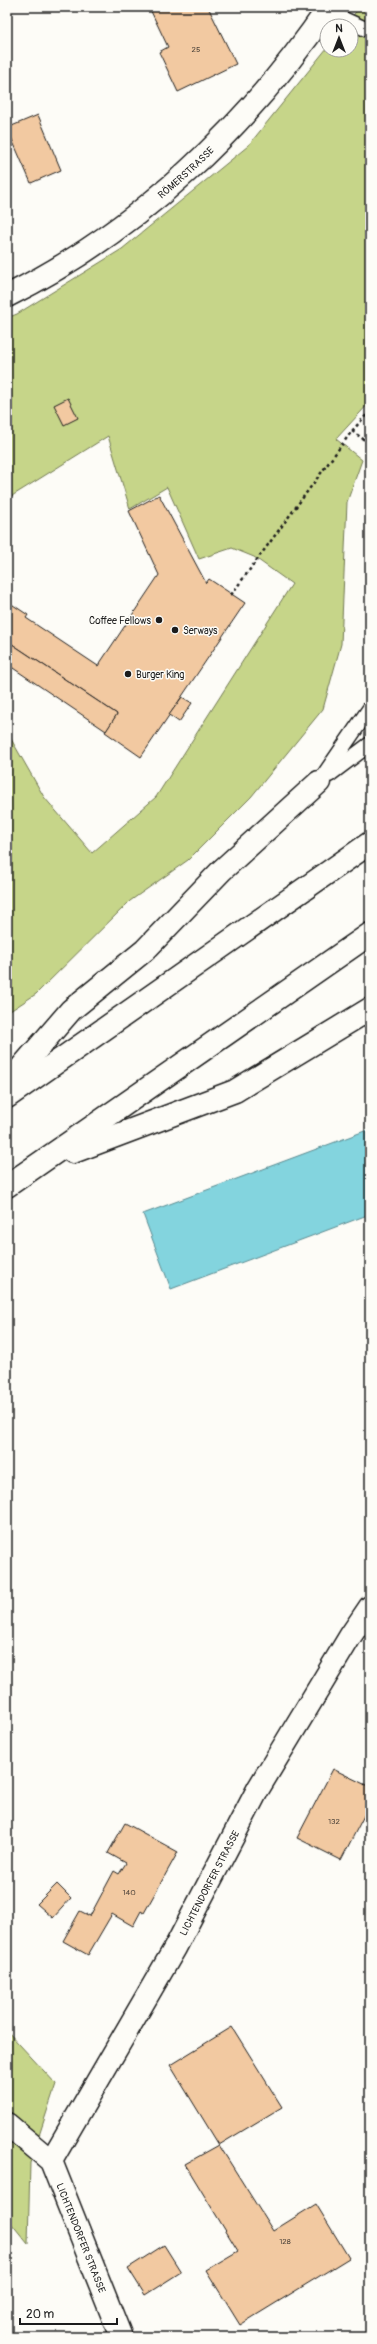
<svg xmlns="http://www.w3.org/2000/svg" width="377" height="2344" viewBox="0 0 377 2344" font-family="Pangolin,sans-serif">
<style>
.green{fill:#c6d589;stroke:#717852}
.water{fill:#83d4de;stroke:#5a8a90}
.building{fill:#f2c9a1;stroke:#1c1c1c}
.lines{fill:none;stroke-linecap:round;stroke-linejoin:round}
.service-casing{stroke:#1c1c1c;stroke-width:17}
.minor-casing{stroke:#1c1c1c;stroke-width:25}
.tertiary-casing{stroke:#1c1c1c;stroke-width:25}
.motorway-casing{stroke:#1c1c1c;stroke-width:25}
.path{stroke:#1c1c1c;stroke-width:2.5;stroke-dasharray:3 3;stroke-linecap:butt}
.service{stroke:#fdfcf7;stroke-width:14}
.minor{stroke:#fdfcf7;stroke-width:22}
.tertiary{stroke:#fdfcf7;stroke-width:22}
.motorway{stroke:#fdfcf7;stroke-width:22}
.poi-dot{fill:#1c1c1c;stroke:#fdfcf7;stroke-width:1.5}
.labels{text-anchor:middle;stroke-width:3;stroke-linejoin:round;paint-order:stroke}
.number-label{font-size:8px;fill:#52473d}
.street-label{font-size:10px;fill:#1c1c1c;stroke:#fdfcf7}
.poi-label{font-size:10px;fill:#1c1c1c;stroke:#fdfcf7;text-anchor:start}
</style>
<rect width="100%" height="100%" fill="#fdfcf7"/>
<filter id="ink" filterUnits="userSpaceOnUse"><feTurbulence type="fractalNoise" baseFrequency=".025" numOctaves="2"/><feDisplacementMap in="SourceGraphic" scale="8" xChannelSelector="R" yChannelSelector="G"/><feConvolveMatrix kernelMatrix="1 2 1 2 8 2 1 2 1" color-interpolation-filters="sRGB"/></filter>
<g filter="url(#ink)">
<g class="green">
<path d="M360 7H370V402L336 439 362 460 347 502 341 644 323 709 251 797 188 860 130 901 36 994 7 1013V732L44 797 92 853 156 797 292 584 254 557 232 548 199 559 167 487 130 509 108 436 7 499V318L17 314 122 249 248 146 327 48V50H351V26H344Z"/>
<path d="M7 2031 56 2084 30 2163 28 2244 7 2218Z"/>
</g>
<path class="water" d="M370 1129V1214L171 1289 143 1214Z"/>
<g class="building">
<path d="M149 7H208L236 64 178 92 159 52 168 47Z"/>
<path d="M38 115 61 170 31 183 7 128Z"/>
<path d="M68 398 78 418 64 425 54 405Z"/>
<path d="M159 495 206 583 209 579 245 603 141 757 105 732 117 714 9 642 7 645V601L28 615 26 618 98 666 159 575 129 511Z"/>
<path d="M9 642 117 714 106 731 7 664V645Z"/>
<path d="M182 697 192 703 179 722 169 715Z"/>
<path d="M333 1769 370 1787V1804L341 1860 297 1838Z"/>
<path d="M125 1823 178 1852 144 1913 141 1911 133 1926 112 1914 88 1955 63 1941 80 1911 90 1916 114 1871 119 1874 126 1863 108 1853Z"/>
<path d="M57 1884 71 1898 53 1918 37 1904Z"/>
<path d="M232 2027 282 2107 219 2145 170 2065Z"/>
<path d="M219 2145 273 2231 316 2204 349 2258 240 2325 206 2270 238 2251 185 2164Z"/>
<path d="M164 2245 181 2272 145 2295 128 2268Z"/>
</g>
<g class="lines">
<defs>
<g id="service">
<path d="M326 11 370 31"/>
<path d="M329 775 370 744"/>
<path d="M319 782 370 708"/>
</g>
<g id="minor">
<path id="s1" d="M7 2124 51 2161 121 2337"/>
<path id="s2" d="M51 2161 175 1948 258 1789 351 1635 370 1607"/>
</g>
<g id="tertiary">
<path id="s3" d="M7 296C138 231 247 127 329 7"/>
</g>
<g id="motorway">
<path d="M7 1084 71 1010 145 950 221 871 319 782"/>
<path d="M7 1097 370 843"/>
<path d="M73 1152 235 1091 370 1009"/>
<path d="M7 1186 370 934"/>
</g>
</defs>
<use href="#service" class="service-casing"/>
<use href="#minor" class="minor-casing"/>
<use href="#tertiary" class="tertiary-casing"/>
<use href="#motorway" class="motorway-casing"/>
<g class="path">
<path d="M352 431 370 444"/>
<path d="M231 595 352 431 370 411"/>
</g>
<use href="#service" class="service"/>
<use href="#minor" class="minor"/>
<use href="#tertiary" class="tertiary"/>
<use href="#motorway" class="motorway"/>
</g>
</g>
<g class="poi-dot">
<circle cx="159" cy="620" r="4"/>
<circle cx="175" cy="630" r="4"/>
<circle cx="128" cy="674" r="4"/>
</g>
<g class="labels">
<g class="number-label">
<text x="196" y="52">25</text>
<text x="334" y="1824">132</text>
<text x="129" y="1895">140</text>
<text x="285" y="2244">128</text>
</g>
<g class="street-label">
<text dy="4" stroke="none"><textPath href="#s3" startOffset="218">RÖMERSTRASSE</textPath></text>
<text dy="4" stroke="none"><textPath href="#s2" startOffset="320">LICHTENDORFER STRASSE</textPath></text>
<text dy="4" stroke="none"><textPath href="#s1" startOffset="140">LICHTENDORFER STRASSE</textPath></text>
</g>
<g class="poi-label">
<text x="151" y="624" text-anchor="end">Coffee Fellows</text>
<text x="183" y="634">Serways</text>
<text x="136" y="678">Burger King</text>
</g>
</g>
<rect width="377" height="2344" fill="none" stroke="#fdfcf7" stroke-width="24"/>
<rect x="12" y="12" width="353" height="2320" fill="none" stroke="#1c1c1c" stroke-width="1.5" filter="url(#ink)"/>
<g transform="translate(339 38)"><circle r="19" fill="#fdfcf7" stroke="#a3a29f"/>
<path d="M0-3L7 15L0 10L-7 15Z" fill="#1c1c1c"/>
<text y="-6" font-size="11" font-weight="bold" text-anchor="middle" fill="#1c1c1c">N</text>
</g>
<path d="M20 2318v6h97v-6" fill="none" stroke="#1c1c1c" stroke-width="2"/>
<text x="26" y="2318" font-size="12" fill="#1c1c1c" stroke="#fdfcf7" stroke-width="3" paint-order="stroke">20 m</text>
</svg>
